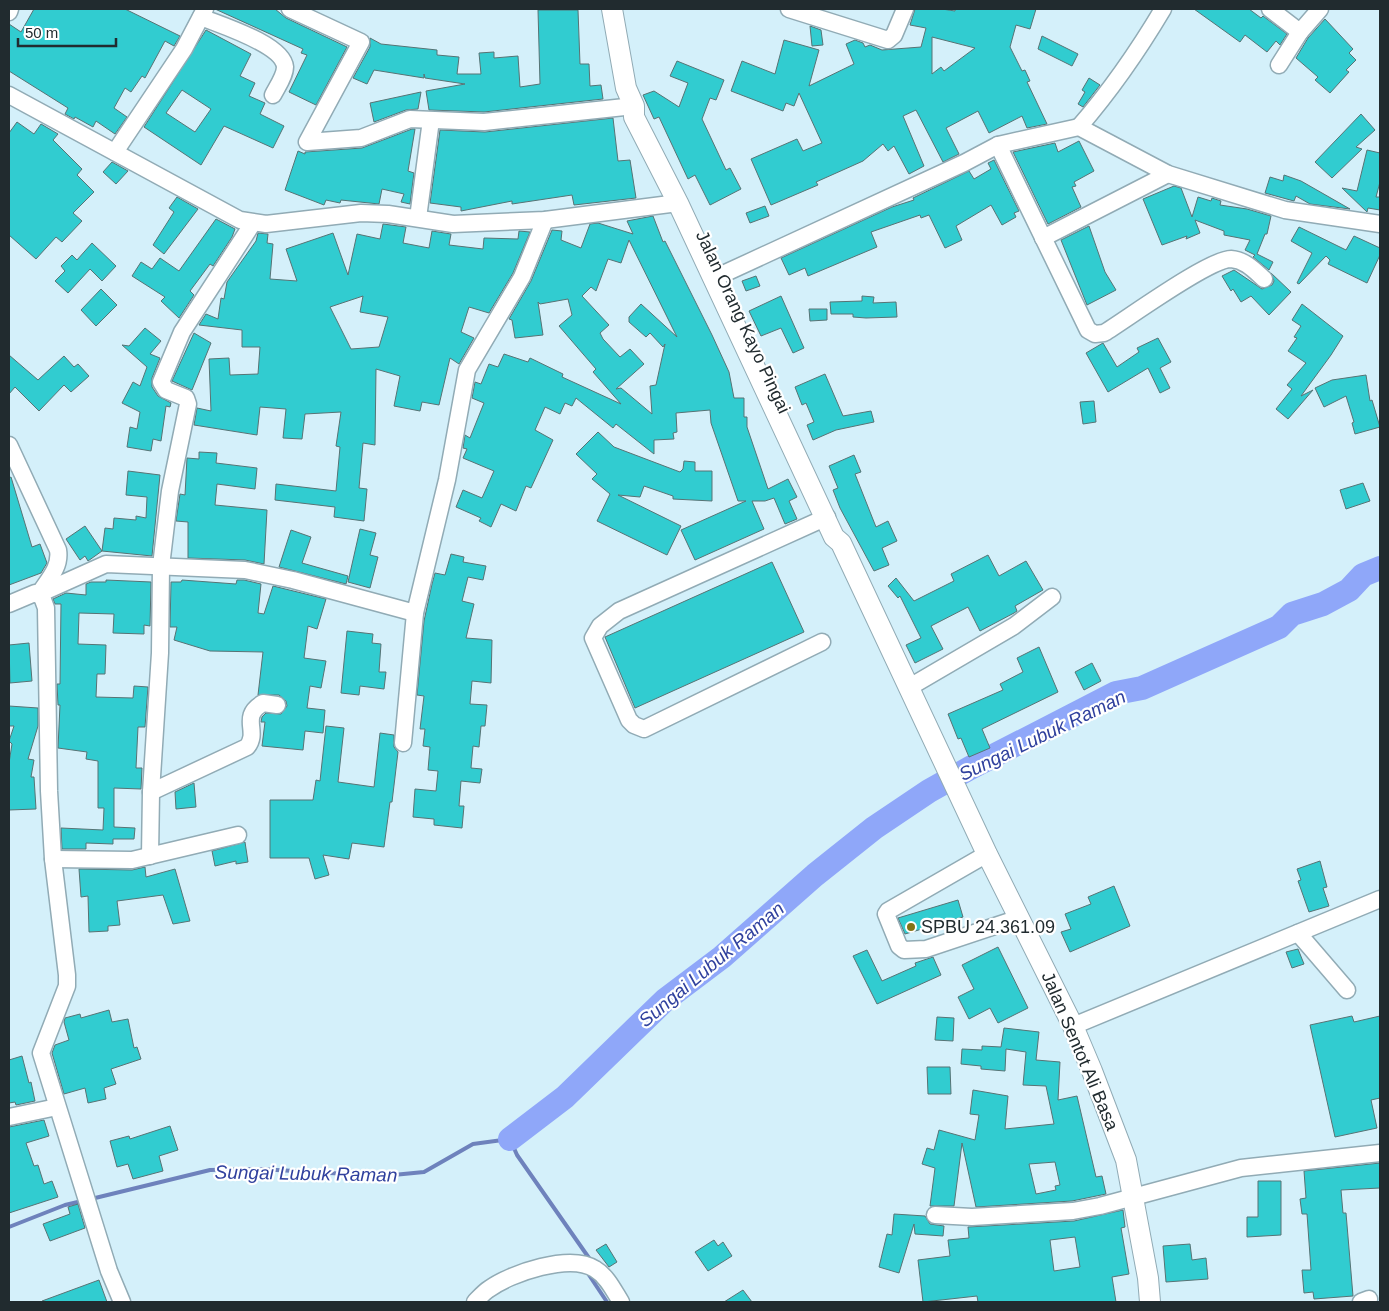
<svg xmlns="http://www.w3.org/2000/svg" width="1389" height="1311" viewBox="0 0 1389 1311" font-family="Arial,sans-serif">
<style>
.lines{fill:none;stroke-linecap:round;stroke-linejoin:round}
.stream{stroke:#6e82bc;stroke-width:4}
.river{stroke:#8fa7f9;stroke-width:24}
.building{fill:#31ccd0;stroke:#577374;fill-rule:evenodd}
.minor-casing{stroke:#91abb5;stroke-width:19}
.major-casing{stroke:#91abb5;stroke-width:22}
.minor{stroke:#fff;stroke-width:16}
.major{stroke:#fff;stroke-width:20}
.poi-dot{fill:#837315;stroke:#fff;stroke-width:2}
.labels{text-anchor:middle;stroke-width:4.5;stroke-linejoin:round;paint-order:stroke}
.street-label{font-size:18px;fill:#212b2f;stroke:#fff}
.poi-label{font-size:18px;fill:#212b2f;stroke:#fff;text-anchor:start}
.water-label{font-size:19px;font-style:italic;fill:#30419e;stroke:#fff}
</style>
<rect width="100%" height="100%" fill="#d4f0fa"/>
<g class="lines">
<g class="stream">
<path d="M91 1199 210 1170 259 1169 383 1176 424 1172 473 1144 510 1139 517 1155 589 1258"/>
<path d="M9 1227 65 1205 82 1201"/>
<path d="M589 1275 607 1302"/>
</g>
<path class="river" d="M510 1139 565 1097 665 1000 722 957 815 875 874 828 929 791 970 768 1116 693 1142 688 1279 627 1292 614 1323 604 1349 590 1363 575 1380 568"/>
</g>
<g class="building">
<path d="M34 9H125L180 36 174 46 165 41 145 78 142 76 131 92 125 88 114 108 127 117 115 134 96 121 93 127 75 117 74 119 65 114 68 108 9 71V24L21 32Z"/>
<path d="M215 9H275L286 18 347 47 316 105 289 92 307 55 301 53 303 49Z"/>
<path d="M915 9H942L955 11V9H1036L1030 29 1016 25 1010 47 1022 71 1025 70 1030 81 1027 82 1047 124 1027 128 1022 116 989 133 978 111 946 128 959 154 943 162 916 110 903 116 924 166 909 174 894 146 888 151 883 144 863 161 816 182 818 185 771 205 751 159 797 139 803 151 822 143 799 93 794 106 786 103 783 111 731 91 742 61 775 74 784 40 819 50 809 86 854 64 846 44 855 40 863 43 865 47 870 45 882 50 921 47 926 28 910 25ZM932 37 975 48 944 71 941 67 932 74Z"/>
<path d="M1194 9H1249L1261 18 1263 16 1287 34 1280 45 1276 41 1267 52 1245 35 1240 42Z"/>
<path d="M538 10H578L580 64H589L590 86 601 85 603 99 484 112 429 110 426 91 465 84 425 78 424 74V78L374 70 367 84 353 78 370 47V38L381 44 437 50V55L459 57 457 74H481L479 53 494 52V58L518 56 520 87 540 84Z"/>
<path d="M1325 19 1353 49 1349 53 1356 60 1346 70 1349 72 1330 93 1315 80 1318 77 1296 58 1308 38Z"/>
<path d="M810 26 821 30 823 45 812 46Z"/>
<path d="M206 30 251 54 240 76 255 83 249 96 265 103 260 114 284 126 273 148 224 126 201 165 144 127ZM182 90 211 109 195 132 166 113Z"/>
<path d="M1042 36 1078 54 1072 66 1038 49Z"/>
<path d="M677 61 724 80 716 100 710 98 702 119 726 170 730 168 741 189 710 205 695 175 688 179 659 117 654 119 643 95 654 91 679 107 688 83 670 76Z"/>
<path d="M1089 78 1100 85 1083 107 1078 104 1085 92 1082 90Z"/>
<path d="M421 92 418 109 406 110 374 122 370 103Z"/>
<path d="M1361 114 1375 130 1356 147 1362 149 1332 178 1315 162Z"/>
<path d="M613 118 618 161 630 160 636 198 574 205 572 195 512 204V201L461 211V207L430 203 440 130 485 132Z"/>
<path d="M17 122 34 134 41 124 58 134 53 140 82 169 77 175 94 192 73 213 82 221 62 242 56 237 36 259 9 235V133Z"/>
<path d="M412 129H415L408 171 414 173 410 204 401 202 404 194 382 189 379 204 341 200 340 203 326 200 324 205 285 190 298 151 305 154V152L362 148Z"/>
<path d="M1079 141 1094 171 1074 182 1076 186 1072 187 1081 207 1048 224 1013 152 1055 143 1058 152Z"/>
<path d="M1367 150 1380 153V182L1376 197H1380V210L1368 208 1367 212 1342 188 1357 191Z"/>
<path d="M994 160 1019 211 1014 213 1016 217 1002 225 991 205 956 226 962 240 945 248 929 215 921 218 920 215 871 232 877 247 808 276 805 268 789 275 781 258 892 207 914 200 913 198 969 171 974 179 991 169 988 163Z"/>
<path d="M112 162 128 171 116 184 103 172Z"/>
<path d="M1284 175 1301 181 1350 209 1310 204 1296 196 1294 201 1265 193 1270 177 1283 181Z"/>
<path d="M1174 186 1181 188 1192 217 1198 197 1211 201 1212 198 1221 201 1220 205 1247 209 1271 216 1267 234H1265L1257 254 1273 262 1269 270 1253 257 1255 255 1245 250 1250 240 1224 235V231L1195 220 1200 233 1186 239 1187 236 1162 245 1143 199Z"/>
<path d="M177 197 198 209 164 254 153 245 174 212 169 208Z"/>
<path d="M765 206 769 216 750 223 746 213Z"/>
<path d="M653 216 663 242 665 241 712 335 729 372 734 398H744V417H747V427L768 489 788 479 797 497 789 501 797 519 785 524 774 498 765 501H752L764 529 695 560 681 530 746 501H738L711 423 710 410 676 413 677 432 673 433 674 439 654 440V454L616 424 613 428 576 398 572 406 565 403 560 414 545 407 535 430 553 440 531 488 526 486 516 511 501 504 491 527 479 521 481 518 456 507 463 490 482 498 494 471 463 458 467 449 463 448 465 435 470 438 484 403 472 398 475 382 481 384 489 364 498 367 504 354 528 362 530 358 563 374 562 377 621 404 593 372 596 369 559 326 572 315 568 299 540 304 538 302 543 335 515 338 512 320 509 319 531 281 552 230 562 231 561 240 581 248 590 224 598 223 633 234 627 221ZM629 240 677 337 641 304 629 317V322L646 337 650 333 663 347 665 344 656 385 650 386 652 414 621 388 616 389 644 364 630 349 620 357 603 339 600 333 609 325 582 296 591 287 596 291 608 259 621 263Z"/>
<path d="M216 219 235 229 232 237 213 266 210 264 190 291 194 295 179 318 161 301 165 297 132 276 141 262 152 269 160 258 179 271Z"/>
<path d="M383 224 406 227 403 243 429 248 432 231 451 234 449 245 483 249 484 238 518 239 519 231 530 232 513 273 489 313 469 307 461 332 474 338 459 364 450 358 439 405 422 402 420 411 394 406 400 376 376 369 375 445 363 443 359 488 367 489 364 521 334 517 335 507 275 500 276 484 336 491 340 447 336 446 341 412 305 414 302 439 283 438 286 409 260 407 257 435 194 425 197 408 211 411 209 359 229 358 230 375 258 374 260 347H242V330L199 325 206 314 218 319 221 298 224 299 227 282 256 241 258 233 268 234 267 243 273 244 270 279 297 281 286 249 333 233 348 275 357 234 380 239ZM363 296 360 312 388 317 379 347 351 349 330 307Z"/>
<path d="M1089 226 1105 272 1116 290 1087 305 1061 240Z"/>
<path d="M1299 227 1346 250 1354 236 1380 248V255L1367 283 1328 264 1330 260 1326 256 1299 284 1297 283 1312 253 1291 241Z"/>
<path d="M92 243 116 266 102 281 90 269 68 293 55 281 65 271 61 266 72 255 77 260Z"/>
<path d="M1234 270 1262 289 1272 285 1274 281 1271 273 1291 292 1269 315 1251 296 1241 302 1233 289 1231 291 1222 276Z"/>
<path d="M756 276 760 286 746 291 742 281Z"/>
<path d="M101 289 117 305 96 326 81 310Z"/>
<path d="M781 296 804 348 793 353 781 328 761 336 749 311Z"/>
<path d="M862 296 874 297 873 303 896 302 897 317 866 318 853 317V314H831L830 302 862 301Z"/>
<path d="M1302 304 1343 336 1331 355 1301 396 1313 390 1288 419 1276 409 1292 389 1287 385 1306 363 1288 351 1297 338 1294 337 1301 326 1292 320Z"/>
<path d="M809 309H827V320L810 321Z"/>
<path d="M145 328 161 341 150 354 160 358 152 378V387L158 396 171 403 170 407 166 406 161 441 153 439 151 451 127 447 130 427 137 429 140 412 122 403 133 382 140 386 147 367 122 345 129 346Z"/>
<path d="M194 333 211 343 192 390 172 381Z"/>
<path d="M1158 338 1171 362 1160 368 1170 388 1160 393 1148 368 1108 392 1086 353 1103 343 1117 367 1139 352 1137 348Z"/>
<path d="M9 355 38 380 64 356 74 367 78 364 89 376 71 392 64 385 39 411 15 387 9 394Z"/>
<path d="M825 374 843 416 871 411 874 422 836 430 813 440 807 425 814 422 806 403 802 405 795 387Z"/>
<path d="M1366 375 1370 401 1372 400 1380 427 1355 434 1352 423 1354 422 1346 396 1324 407 1315 388 1332 380Z"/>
<path d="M1094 401 1096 422 1083 424 1080 402Z"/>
<path d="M598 432 614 447 680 472 683 469 684 461 695 462V471H712V501L673 499V496L644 486 640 497 618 495 681 526 667 555 597 521 610 494 592 479 597 474 576 454Z"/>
<path d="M199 452 217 453 216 463 257 468 255 489 217 484 215 505 267 510 264 564 245 560 188 558V522L176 521 180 494 185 495 187 458 199 459Z"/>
<path d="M854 455 861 472 855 474 876 527 888 521 897 541 882 548 889 565 874 571 840 508 833 490 838 488 829 466Z"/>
<path d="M128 471 160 475 152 556 102 551 88 561 85 556 80 560 66 539 85 526 102 551 105 528 113 529 114 518 136 520V516L146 518 147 497 126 495Z"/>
<path d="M11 477 32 547 40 544 47 563 41 573 9 585V478Z"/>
<path d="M1363 483 1370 501 1346 509 1340 490Z"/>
<path d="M360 529 376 533 370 555 378 557 370 588 348 582Z"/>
<path d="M291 530 311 537 302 563 348 576 346 584 279 567Z"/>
<path d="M451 554 464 557 463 562 486 566 483 580 468 577 462 601 474 604 466 638 492 640 491 683 472 681 470 704 487 705 485 726H481L479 747 473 746 471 768 482 769 480 783 461 781 459 806H464L462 828 434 825V819L413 817 415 789 436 791 438 771 428 770 430 747 423 746 425 729H420L424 696 417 695 424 621 432 584 435 573 445 575Z"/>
<path d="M988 555 999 576 1026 561 1043 590 1015 606 1017 611 1014 613 980 631 968 607 931 626 943 649 915 663 906 645 921 638 900 596 898 598 888 586 896 578 914 601 954 581 951 574Z"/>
<path d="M772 562 804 632 635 708 605 637Z"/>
<path d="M106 580 151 582 150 626 144 625V634L113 633 114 614 79 613 78 644 106 645 105 674H97L96 697 133 698 134 686 148 687 145 727H138L136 768H142L141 789 114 788V827L135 828 134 839H113V844L86 843V849H62L61 828 103 830 104 808H98V761L86 759 87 752 58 748 60 705H58L57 684H60L61 604H55L53 599 66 593 86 595V584L91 582H106Z"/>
<path d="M182 580 236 584 237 580H244L261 584 258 613 264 614 273 586 326 599 317 629 308 626 304 658 326 661 321 688 310 686 307 708 325 710 323 733 305 731 303 750 262 746 265 722H261L262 717 266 713 281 714 287 706 286 701 279 695H258L263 652 210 651 174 640 177 627H170L171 582H181Z"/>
<path d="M347 631 373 634 372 643 381 644 379 672H386L384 689 360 686 359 695 341 693Z"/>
<path d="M29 643 32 681 10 683 9 645Z"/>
<path d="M1039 647 1058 692 982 729 990 748 969 757 961 738 958 739 948 714 1003 690 1000 684 1023 672 1017 658Z"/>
<path d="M1092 663 1101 681 1084 690 1075 672Z"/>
<path d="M9 706 38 708V726L28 759 34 760 31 777H34L36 809 9 810V763L12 744 9 741 14 726H9Z"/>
<path d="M326 726 344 728 338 782 374 787 380 733 394 735V747L398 752 392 802H390L384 847 352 843 349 859 323 855 329 875 315 879 309 858H270V800H313L316 780 320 781Z"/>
<path d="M194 783 196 807 176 809 175 792Z"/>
<path d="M245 842 248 862 236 864V861L215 866 212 851Z"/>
<path d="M1320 861 1327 887 1323 888 1329 906 1309 912 1298 881 1301 880 1297 869Z"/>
<path d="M145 867 146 877 175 869 190 921 173 924 163 895 117 901 120 925 108 926V931L89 932 88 896 81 897 79 869 132 870Z"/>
<path d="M1114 886 1130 926 1070 952 1061 932 1071 929 1065 914 1091 904 1088 897Z"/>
<path d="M958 900 963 917 905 934 898 918Z"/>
<path d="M998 947 1028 1008 998 1023 990 1008 969 1019 958 997 974 989 962 965Z"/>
<path d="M1298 949 1304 964 1292 968 1286 952Z"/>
<path d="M867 950 882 981 916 966 915 963 933 957 941 975 877 1004 853 956Z"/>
<path d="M109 1010 112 1022 128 1019 134 1048 137 1047 141 1059 111 1069 116 1084 104 1088 106 1099 88 1103 85 1088 64 1094 52 1053 55 1045 69 1040 64 1022 65 1018 80 1014 81 1018Z"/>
<path d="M1352 1016 1354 1022 1380 1016V1098L1371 1100 1377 1128 1335 1137 1310 1025Z"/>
<path d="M937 1017 954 1018 953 1041 935 1040Z"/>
<path d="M1004 1028 1039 1032 1036 1060 1060 1062 1058 1100 1077 1096 1096 1177 1102 1176 1106 1194 1072 1201 976 1207 962 1143 954 1206H930L935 1168 922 1164 927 1148 934 1150 939 1130 975 1140 979 1115 970 1114 973 1090 1008 1096 1005 1129 1054 1124 1046 1086 1023 1085 1026 1052 1006 1049 1005 1071 981 1069V1066L961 1064 962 1049 982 1050V1046L1001 1047ZM1055 1162 1060 1185 1055 1186 1056 1190 1036 1194 1029 1164Z"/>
<path d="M22 1056 29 1083 31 1082 35 1101 16 1105 15 1102 9 1103V1060Z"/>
<path d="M927 1067H950L951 1094H928Z"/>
<path d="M44 1120 49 1136 26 1143 34 1166 38 1165 44 1184 52 1181 58 1197 9 1213V1127Z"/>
<path d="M170 1126 178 1150 159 1156 163 1171 133 1179 128 1164 117 1167 110 1141 129 1136 130 1139Z"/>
<path d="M1380 1163V1188L1341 1190 1343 1213H1346L1353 1296 1314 1299 1313 1292 1304 1293 1302 1270H1311L1307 1214H1302L1300 1199 1306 1198 1304 1171Z"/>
<path d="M1258 1181H1281V1235L1247 1237V1217H1258Z"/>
<path d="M78 1204 85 1228 50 1241 43 1224 70 1214 68 1207Z"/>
<path d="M1123 1210 1125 1227 1121 1228 1129 1274 1112 1277 1116 1302H978L977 1296 923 1302 918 1260 950 1256 948 1240 969 1238 968 1227 1074 1221ZM1075 1237 1080 1267 1054 1271 1050 1240Z"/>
<path d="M894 1214 925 1216 930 1224 944 1226 943 1236 915 1234 914 1224 899 1273 879 1267 887 1234 892 1235Z"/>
<path d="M714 1240 718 1246 723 1242 732 1256 708 1271 695 1252Z"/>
<path d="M606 1244 617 1262 609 1267 596 1250Z"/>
<path d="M1190 1244 1192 1260 1206 1258 1208 1279 1166 1282 1163 1246Z"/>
<path d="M99 1280 107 1302H42V1301Z"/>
<path d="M743 1290 752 1302H724Z"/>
</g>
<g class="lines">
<defs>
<g id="minor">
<path d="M290 9 361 42 307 142 361 138 410 119 484 122 634 106"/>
<path d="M789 9 888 40 894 35 905 9"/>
<path d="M1270 9 1300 32 1320 9"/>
<path d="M9 12 10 9"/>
<path d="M201 17C220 25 283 44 285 67 285 76 277 87 273 95"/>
<path d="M1279 65 1300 32"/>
<path d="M9 95 240 220 266 224 361 213 388 214 453 224 545 220 678 203"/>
<path d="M1079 127C1111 90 1138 51 1163 9"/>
<path d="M998 145 1088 330 1095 334 1104 333C1127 319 1209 259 1231 259 1245 260 1254 270 1264 279"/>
<path d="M115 152 184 49 205 9"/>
<path d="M418 218 431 120"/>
<path d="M1043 238 1168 174"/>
<path d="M721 275 964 163 998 145 1079 127 1168 174 1285 210 1380 224"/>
<path d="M9 445 58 550C61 567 48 580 39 594"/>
<path d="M39 594 106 564 245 570 293 580 415 613"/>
<path d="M9 604 35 593 42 597 46 608 49 791 53 859 67 975V986L41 1053 109 1271 122 1302"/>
<path d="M822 642 644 729 634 725 629 720 593 638 600 626 619 611 827 517"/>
<path d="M908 688 1014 626 1052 597"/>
<path d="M403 743 415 613 447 480 467 370 522 277 545 220"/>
<path d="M151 792 247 747C260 731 239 717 263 703L277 705"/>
<path d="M987 854 888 911 886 914 899 946 904 950 926 949 1019 918"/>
<path d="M150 856 151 792 160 653 161 566 170 491 188 404 186 398 166 390 161 382 182 332 253 223"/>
<path d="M53 859 132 860 238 835"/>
<path d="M1298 933 1347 990"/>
<path d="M1073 1026 1380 899"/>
<path d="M9 1117 57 1107"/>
<path d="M935 1215 972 1217 1073 1211 1100 1206 1241 1168 1380 1153"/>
<path d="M475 1302C479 1298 484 1292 489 1289 511 1273 570 1253 595 1269 607 1276 614 1291 621 1302"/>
<path d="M1361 1302 1369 1299"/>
</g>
<path id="major" d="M612 9 626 88 634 106V117L678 203 834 537 841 543 987 854 1073 1026 1092 1071 1126 1160 1148 1278 1150 1302"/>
</defs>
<use href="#minor" class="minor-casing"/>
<use href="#major" class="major-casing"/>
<use href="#minor" class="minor"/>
<use href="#major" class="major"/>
</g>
<circle class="poi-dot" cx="911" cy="927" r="5"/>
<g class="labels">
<g class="street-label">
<text transform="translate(743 322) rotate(65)" y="6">Jalan Orang Kayo Pingai</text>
<text transform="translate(1080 1051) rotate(67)" y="6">Jalan Sentot Ali Basa</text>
</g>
<g class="poi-label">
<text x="921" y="933">SPBU 24.361.09</text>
</g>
<g class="water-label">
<text transform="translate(1042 735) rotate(-26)" y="7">Sungai Lubuk Raman</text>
<text transform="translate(711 964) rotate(-40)" y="7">Sungai Lubuk Raman</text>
<text transform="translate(306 1173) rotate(1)" y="7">Sungai Lubuk Raman</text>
</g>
</g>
<rect width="1389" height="1311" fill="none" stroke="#212b2f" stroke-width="20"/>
<path d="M18 38v8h98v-8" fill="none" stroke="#212b2f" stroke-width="2.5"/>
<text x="25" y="38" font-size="15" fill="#212b2f" stroke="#ffffff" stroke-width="4" paint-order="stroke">50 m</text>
</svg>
